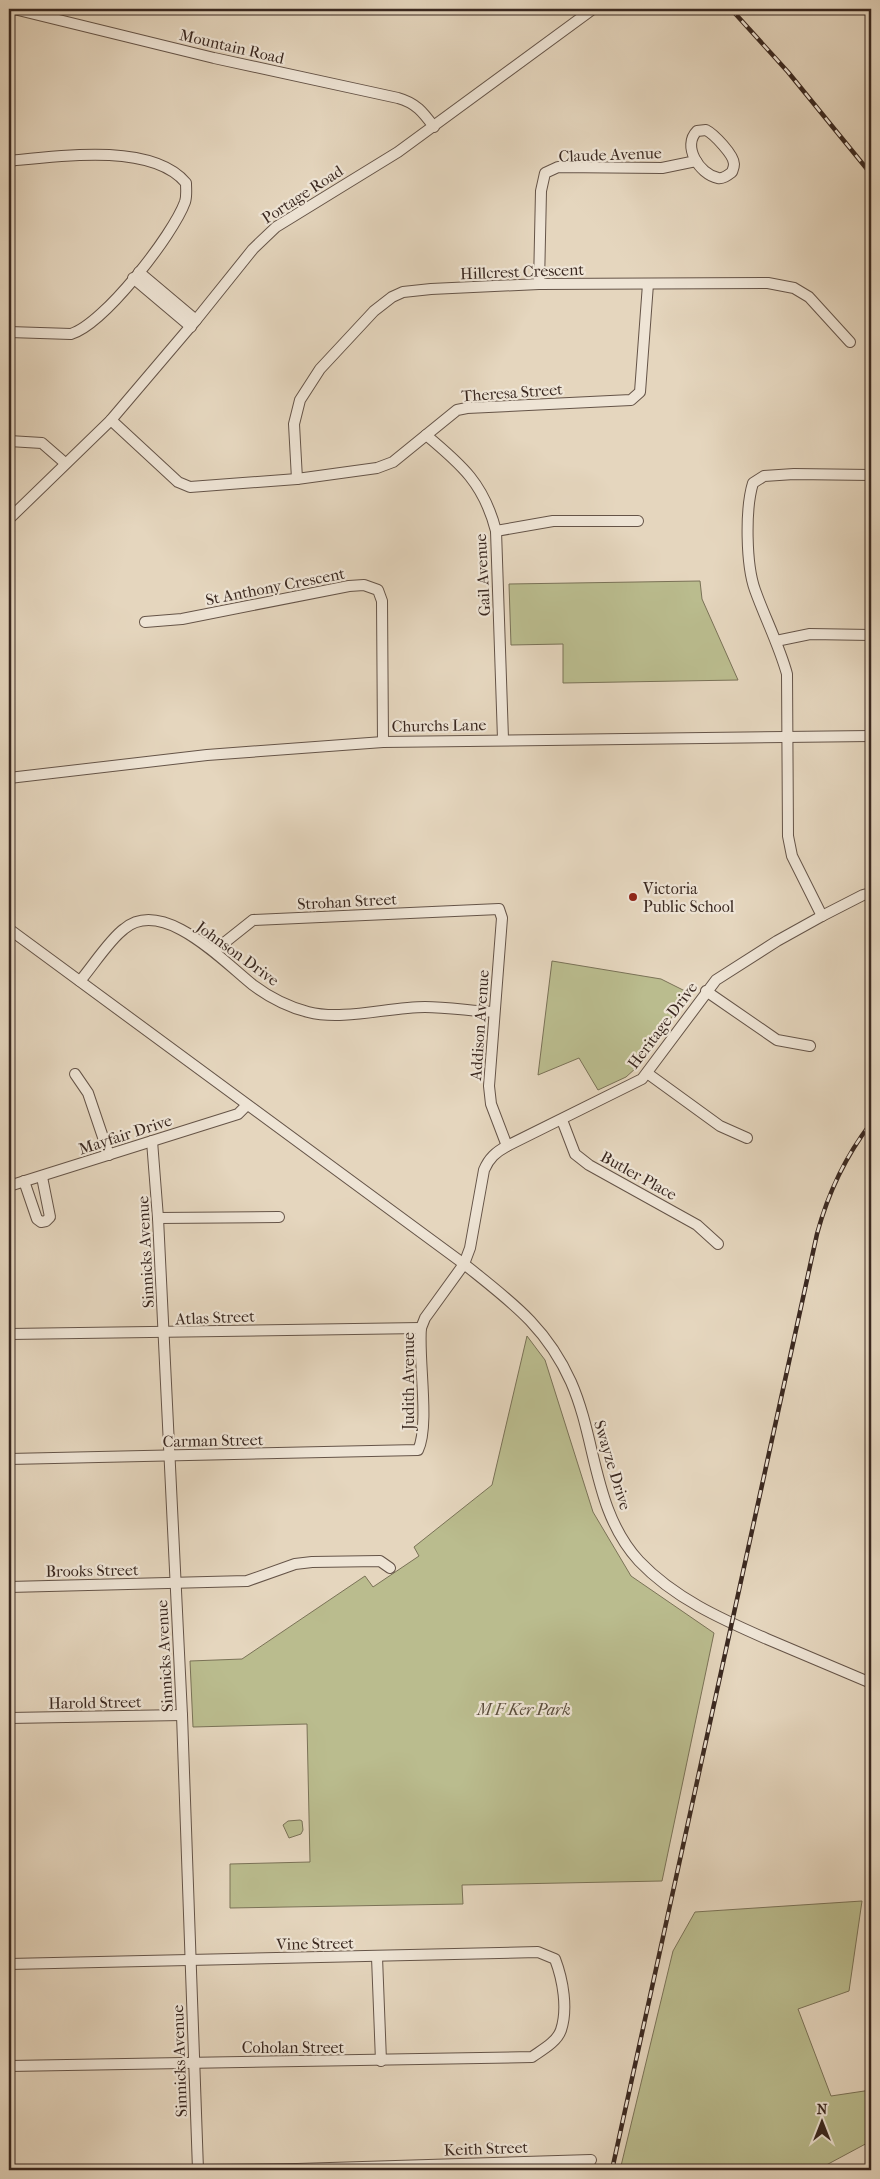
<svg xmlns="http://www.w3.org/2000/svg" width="880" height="2179" viewBox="0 0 880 2179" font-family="'IM FELL French Canon',serif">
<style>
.green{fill:#babc8e;stroke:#7a7257}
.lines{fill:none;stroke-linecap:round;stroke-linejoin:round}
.minor-casing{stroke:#655448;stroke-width:12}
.minor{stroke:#eee4d5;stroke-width:10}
.rail-casing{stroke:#3a2820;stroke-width:4.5}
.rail{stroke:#eee4d5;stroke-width:2.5;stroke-dasharray:8;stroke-linecap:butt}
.poi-dot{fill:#8f2418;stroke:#eee4d5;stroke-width:2}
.labels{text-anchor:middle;stroke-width:4.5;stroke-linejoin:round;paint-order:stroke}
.street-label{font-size:16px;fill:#3a2820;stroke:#eee4d5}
.poi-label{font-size:16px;fill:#3a2820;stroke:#eee4d5;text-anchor:start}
.park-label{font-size:16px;font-style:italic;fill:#5a4d3c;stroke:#eee4d5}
</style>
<rect width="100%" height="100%" fill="#e5d6be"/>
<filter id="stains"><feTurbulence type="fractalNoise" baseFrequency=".004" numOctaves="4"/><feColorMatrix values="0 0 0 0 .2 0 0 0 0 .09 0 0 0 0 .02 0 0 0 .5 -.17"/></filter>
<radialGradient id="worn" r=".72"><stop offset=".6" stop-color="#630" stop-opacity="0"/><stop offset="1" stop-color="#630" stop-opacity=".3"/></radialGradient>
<g class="green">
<path d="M700 581 702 599 738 680 563 683V644L511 645 509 584Z"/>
<path d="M552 961 661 979 689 993 636 1068 626 1077 598 1090 579 1058 538 1075Z"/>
<path d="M527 1336 545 1360 593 1512 631 1576 714 1633 662 1881 462 1885 463 1904 230 1908V1864L310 1862 307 1724 193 1727 190 1661 242 1659 365 1576 373 1587 419 1556 414 1547 492 1485Z"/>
<path d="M300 1820 302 1821 303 1830 301 1834 289 1838 283 1825 288 1821Z"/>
<path d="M862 1901 849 1991 798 2009 831 2096 871 2090V2141L817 2170H620L673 1951 695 1912Z"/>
</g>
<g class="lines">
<defs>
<g id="minor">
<path d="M14 9 214 58 398 98C416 103 423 112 434 127"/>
<path d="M706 130C714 134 734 155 734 164 734 167 733 169 732 172 728 175 723 179 718 178 699 174 682 146 697 131Z"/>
<path d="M9 161C56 156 152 142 186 183 186 189 187 196 185 202 173 235 104 324 71 334L9 332"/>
<path d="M139 272 196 320"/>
<path d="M133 278 191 327"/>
<path d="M539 284 541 191 545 173 558 167 662 168 696 161"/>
<path d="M111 420 178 482 190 487 297 479 377 468 393 462 457 410 467 408 631 400 640 392 648 284"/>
<path d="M426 435C462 465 484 484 496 531L503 739"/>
<path d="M9 441 42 443 65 463"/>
<path d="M297 479 294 424 300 400 320 369 374 311 392 297 403 292 431 289 539 284 768 283 794 288 809 297 850 342"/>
<path d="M9 519 111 420 196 320 253 249 276 227 398 152 593 9"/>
<path d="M496 531 553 521H638"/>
<path d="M145 622 182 619 349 586 364 585 378 590 382 601 383 742"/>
<path d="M776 641 810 634 871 635"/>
<path d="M9 778 207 755 383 742 871 736"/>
<path d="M822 916 792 856 788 836 787 674C779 645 765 618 755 590 746 565 745 509 753 483L764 476 794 474 871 475"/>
<path d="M9 929 464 1264C510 1301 546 1326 571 1382 597 1441 593 1511 639 1561 674 1598 721 1619 767 1639 802 1654 836 1668 871 1683"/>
<path d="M214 951 253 920 499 909 502 918 489 1086 491 1104 507 1146"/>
<path d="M80 981C92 967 110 939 124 929 163 896 225 963 253 985 269 997 289 1007 308 1012 343 1021 389 1007 425 1007 448 1007 471 1011 494 1012"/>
<path d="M706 991 777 1040 810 1046"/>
<path d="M647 1073 720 1126 747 1138"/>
<path d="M75 1074 88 1093 109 1155"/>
<path d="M562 1120 575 1154 589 1165 697 1225 718 1244"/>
<path d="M152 1141 158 1218 182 1715 198 2170"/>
<path d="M24 1181 37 1219 41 1222 46 1221 50 1217 42 1177"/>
<path d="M9 1186 238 1114 247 1105"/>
<path d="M158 1218 279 1217"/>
<path d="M9 1334 421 1328"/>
<path d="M9 1459 418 1450C430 1426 418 1358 421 1328L425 1318 464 1264 470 1248 484 1170C489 1158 496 1152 507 1146L642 1079 716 980 777 941 822 916 863 895 871 893"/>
<path d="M9 1587 247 1581 295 1564 312 1562 380 1561 390 1568"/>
<path d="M9 1718 182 1715"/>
<path d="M377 1957 381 2061"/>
<path d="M9 1964 538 1952 555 1959C563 1980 568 2009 561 2030 557 2042 542 2050 532 2057L9 2066"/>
<path d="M202 2170 297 2169 591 2160"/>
</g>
</defs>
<use href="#minor" class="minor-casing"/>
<use href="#minor" class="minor"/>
<defs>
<g id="rail">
<path d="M731 9 788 72 871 174"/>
<path d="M612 2170 817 1234C828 1193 845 1157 871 1123"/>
</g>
</defs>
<use href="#rail" class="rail-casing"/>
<use href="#rail" class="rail"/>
</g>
<circle class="poi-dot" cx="633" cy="897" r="5"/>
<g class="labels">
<g class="street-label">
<text transform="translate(232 46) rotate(13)" y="6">Mountain Road</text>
<text transform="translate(610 154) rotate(-2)" y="6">Claude Avenue</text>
<text transform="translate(302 194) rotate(-33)" y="6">Portage Road</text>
<text transform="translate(522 271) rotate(-2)" y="6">Hillcrest Crescent</text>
<text transform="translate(512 392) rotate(-4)" y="6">Theresa Street</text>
<text transform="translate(482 575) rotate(-93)" y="6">Gail Avenue</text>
<text transform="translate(275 586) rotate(-11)" y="6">St Anthony Crescent</text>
<text transform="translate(439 725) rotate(-1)" y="6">Churchs Lane</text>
<text transform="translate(347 901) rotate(-3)" y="6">Strohan Street</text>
<text transform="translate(238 953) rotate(36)" y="6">Johnson Drive</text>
<text transform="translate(479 1025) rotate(-86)" y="6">Addison Avenue</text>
<text transform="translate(662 1025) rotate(-53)" y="6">Heritage Drive</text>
<text transform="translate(125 1134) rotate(-18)" y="6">Mayfair Drive</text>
<text transform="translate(639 1175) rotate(29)" y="6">Butler Place</text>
<text transform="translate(145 1252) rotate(-93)" y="6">Sinnicks Avenue</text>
<text transform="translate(215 1317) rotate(-2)" y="6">Atlas Street</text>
<text transform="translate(408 1381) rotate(-90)" y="6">Judith Avenue</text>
<text transform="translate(213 1440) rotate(-1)" y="6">Carman Street</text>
<text transform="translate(613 1465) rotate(73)" y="6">Swayze Drive</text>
<text transform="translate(92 1570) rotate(-1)" y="6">Brooks Street</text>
<text transform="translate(164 1656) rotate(-93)" y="6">Sinnicks Avenue</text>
<text transform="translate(95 1702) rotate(-1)" y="6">Harold Street</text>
<text transform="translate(315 1943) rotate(-1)" y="6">Vine Street</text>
<text x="293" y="2053">Coholan Street</text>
<text transform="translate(179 2061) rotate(-92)" y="6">Sinnicks Avenue</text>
<text transform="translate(486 2148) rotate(-2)" y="6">Keith Street</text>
</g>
<g class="poi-label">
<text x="643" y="894">Victoria<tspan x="643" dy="18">Public School</tspan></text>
</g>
<g class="park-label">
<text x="524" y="1715">M F Ker Park</text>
</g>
</g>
<rect width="880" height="2179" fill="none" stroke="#e5d6be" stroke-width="30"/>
<rect x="10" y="10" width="860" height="2159" fill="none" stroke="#3a2820" stroke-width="2.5"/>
<rect x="15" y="15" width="850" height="2149" fill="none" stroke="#3a2820"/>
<g transform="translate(822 2122)" stroke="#eee4d5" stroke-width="4" paint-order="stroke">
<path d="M0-4L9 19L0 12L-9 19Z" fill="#3a2820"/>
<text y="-8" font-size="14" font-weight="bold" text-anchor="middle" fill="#3a2820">N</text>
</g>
<rect width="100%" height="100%" filter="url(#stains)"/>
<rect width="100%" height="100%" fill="url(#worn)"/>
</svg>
